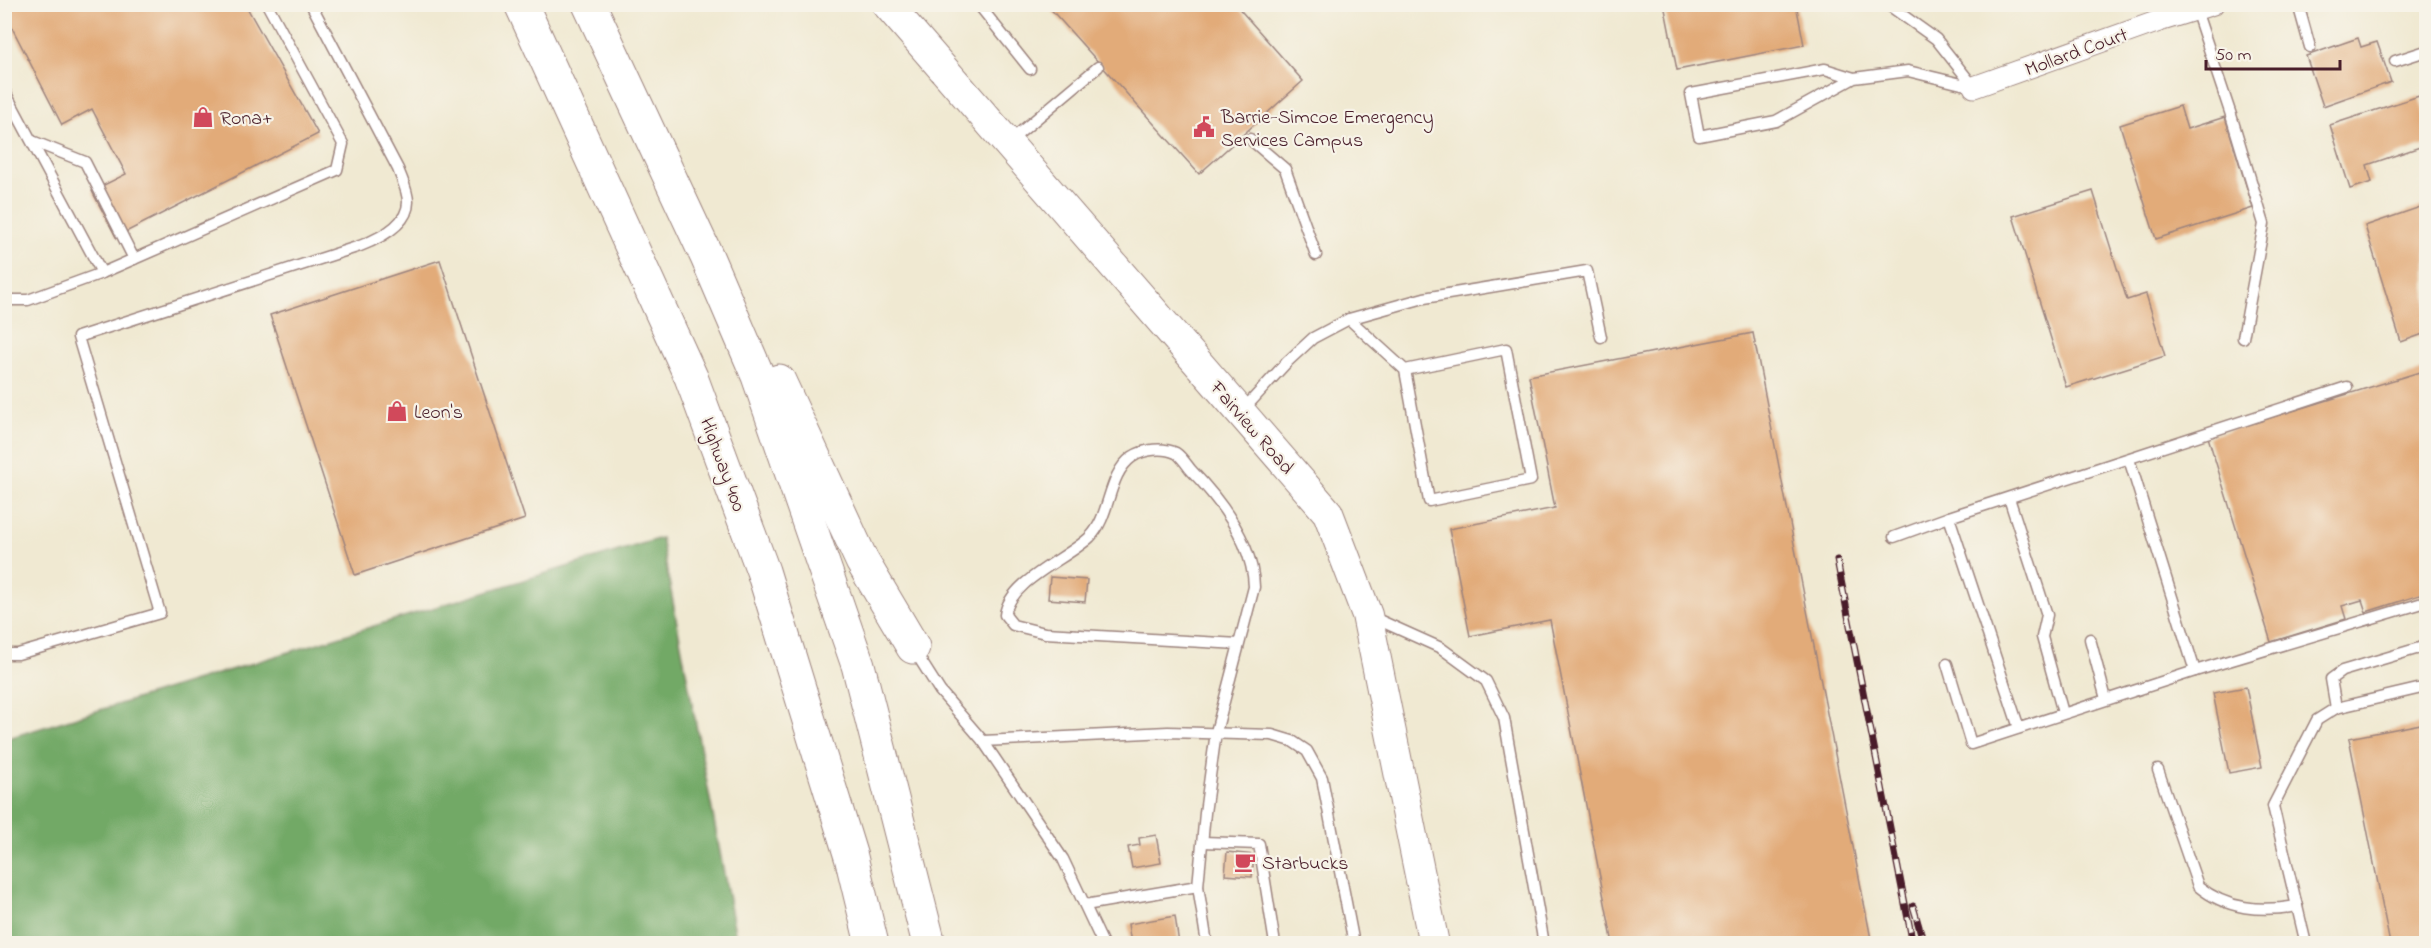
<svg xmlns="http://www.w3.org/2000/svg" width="2431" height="948" viewBox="0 0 2431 948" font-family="'Indie Flower',sans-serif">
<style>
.forest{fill:#72a966;stroke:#5e6448;stroke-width:1.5}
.building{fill:#e2ab79}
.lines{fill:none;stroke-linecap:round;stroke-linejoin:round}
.lane-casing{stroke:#9d847e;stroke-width:13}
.street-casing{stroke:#9d847e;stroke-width:23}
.secondary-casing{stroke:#9d847e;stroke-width:32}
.highway-casing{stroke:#9d847e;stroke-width:35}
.lane{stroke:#fff;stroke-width:10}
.street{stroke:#fff;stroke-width:21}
.secondary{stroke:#fff;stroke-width:30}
.highway{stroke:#fff;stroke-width:33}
.rail-casing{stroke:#4a1f2b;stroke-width:7}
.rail{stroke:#f7f3e8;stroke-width:4.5;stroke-dasharray:14;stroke-linecap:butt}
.labels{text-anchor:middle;stroke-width:4.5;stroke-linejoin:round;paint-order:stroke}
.street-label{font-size:20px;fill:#4a1f2b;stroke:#f7f3e8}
.poi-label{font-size:20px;fill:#4a1f2b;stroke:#f7f3e8;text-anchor:start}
</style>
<rect width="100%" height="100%" fill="#f7f3e8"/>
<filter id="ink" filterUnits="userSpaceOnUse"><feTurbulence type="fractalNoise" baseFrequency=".0167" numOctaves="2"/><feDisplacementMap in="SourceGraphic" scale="12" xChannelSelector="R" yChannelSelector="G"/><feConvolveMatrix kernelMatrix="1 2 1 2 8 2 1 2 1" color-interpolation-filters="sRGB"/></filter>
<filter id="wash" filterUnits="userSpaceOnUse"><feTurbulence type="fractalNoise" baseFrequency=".008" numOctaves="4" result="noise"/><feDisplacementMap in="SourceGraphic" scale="24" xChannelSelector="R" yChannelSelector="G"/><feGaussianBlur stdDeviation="1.35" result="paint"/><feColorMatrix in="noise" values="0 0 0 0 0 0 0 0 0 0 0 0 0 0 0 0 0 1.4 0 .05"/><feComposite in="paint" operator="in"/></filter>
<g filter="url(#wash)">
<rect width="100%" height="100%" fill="#f0e9d2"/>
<path class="forest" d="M661 538 737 943H5V739Z"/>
<g id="blocks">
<g class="building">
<path d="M4 4H245L318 134 116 237 92 191 126 174 92 109 62 125 4 12Z"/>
<path d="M1046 4H1235L1303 81 1199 174Z"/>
<path d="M1664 4H1796L1804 45 1677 70Z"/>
<path d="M2358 38 2361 47 2377 42 2391 82 2323 106 2306 56Z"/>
<path d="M2419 96 2426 120V145L2367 165 2372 182 2350 189 2330 125Z"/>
<path d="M2180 106 2187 129 2225 117 2253 208 2156 239 2120 125Z"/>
<path d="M2093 191 2127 300 2146 294 2165 356 2066 387 2013 216Z"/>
<path d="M2426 205V333L2401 342 2365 226Z"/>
<path d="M440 260 525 519 355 575 270 315Z"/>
<path d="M1753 333 1872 944H1613L1550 620 1470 636 1449 529 1555 508 1529 376Z"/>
<path d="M2426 370V593L2366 612 2362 600 2342 606 2346 619 2271 642 2208 437Z"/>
<path d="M1050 577 1087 580 1085 602 1048 599Z"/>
<path d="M2246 687 2262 767 2229 773 2213 693Z"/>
<path d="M2426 723V944H2390L2349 738Z"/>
<path d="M1156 835 1161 863 1132 868 1128 847 1140 845 1139 838Z"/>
<path d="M1227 852 1254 855 1252 877 1225 875Z"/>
<path d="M1175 916 1179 944H1131L1128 924Z"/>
</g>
</g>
</g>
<g filter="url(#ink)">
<use href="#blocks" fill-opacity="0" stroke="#9d847e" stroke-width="1.5"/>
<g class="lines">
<defs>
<g id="lane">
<path d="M978 4 1030 69"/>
<path d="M1887 4 1936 39 1974 87"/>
<path d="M2298 4 2310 47"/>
<path d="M2196 10 2231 115 2264 224 2243 338"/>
<path d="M2395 61 2426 51"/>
<path d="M1854 78 1776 121 1699 136 1691 94 1825 69 1854 78 1908 71 1974 87"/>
<path d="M4 90 102 273"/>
<path d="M1250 139 1285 169 1316 255"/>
<path d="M32 141 85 162 134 259"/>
<path d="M1010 141 1098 67"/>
<path d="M4 300H28L102 273 337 170 343 144 267 4"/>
<path d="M1349 319 1405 370 1506 349 1531 480 1429 501 1405 370"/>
<path d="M1243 410 1287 362 1313 338 1349 319 1424 298 1587 271 1601 337"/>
<path d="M2129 459 2195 671"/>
<path d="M2009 498 2047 615 2042 637 2063 713"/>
<path d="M1949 517 2347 387"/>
<path d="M1894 537 1949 517 2019 728"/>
<path d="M1372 617 1441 648 1486 681 1504 718 1544 944"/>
<path d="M2090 639 2106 699"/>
<path d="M914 650 940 691 983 741 1063 859 1103 944"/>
<path d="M4 654H18L160 613 78 337 360 246C378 239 408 225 408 202 408 191 402 180 398 169L311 4"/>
<path d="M1947 664 1971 744 2195 671 2426 602"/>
<path d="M2336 708 2331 679 2342 671 2426 646"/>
<path d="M983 741 1168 732 1272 735 1292 741 1307 751 1322 778 1354 944"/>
<path d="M2158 770 2198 886C2227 910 2261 912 2297 906"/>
<path d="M1203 842 1259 844 1275 944"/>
<path d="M1085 905 1198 886"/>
<path d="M1207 944 1198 886 1205 813 1216 732 1254 587C1253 543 1221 501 1191 470 1187 465 1181 456 1176 453 1163 447 1144 449 1132 457 1107 475 1111 516 1090 537 1067 559 1009 581 1005 615L1013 625 1045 633 1239 644"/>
<path d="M2306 944 2273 806 2317 720 2336 708 2426 687"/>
</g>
<path id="street" d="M1974 87 2159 21 2213 4"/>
<path id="secondary" d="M887 4 1328 513 1367 615 1434 944"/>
<g id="highway">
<path d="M521 4 691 377 763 571 851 857 872 944"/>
<path d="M589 4 707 257 758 376 858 665 929 944"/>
<path d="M779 381 862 561 913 647"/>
</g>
</defs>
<use href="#lane" class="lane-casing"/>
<use href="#street" class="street-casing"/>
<use href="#secondary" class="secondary-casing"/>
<use href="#highway" class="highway-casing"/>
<use href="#lane" class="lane"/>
<use href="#street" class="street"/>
<use href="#secondary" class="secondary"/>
<use href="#highway" class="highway"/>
<defs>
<g id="rail">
<path d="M1837 560 1913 944"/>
<path d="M1913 906 1924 944"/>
</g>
</defs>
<use href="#rail" class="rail-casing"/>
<use href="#rail" class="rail"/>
</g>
</g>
<defs>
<symbol id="shop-bare" viewBox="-9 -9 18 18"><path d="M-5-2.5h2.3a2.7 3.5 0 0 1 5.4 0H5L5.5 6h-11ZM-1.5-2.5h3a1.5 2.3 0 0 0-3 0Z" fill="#d1495b" stroke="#f7f3e8" stroke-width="2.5" paint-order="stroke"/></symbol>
<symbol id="civic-bare" viewBox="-9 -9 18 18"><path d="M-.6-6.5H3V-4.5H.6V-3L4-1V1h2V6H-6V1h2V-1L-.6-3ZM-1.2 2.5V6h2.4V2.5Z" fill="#d1495b" stroke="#f7f3e8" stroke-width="2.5" paint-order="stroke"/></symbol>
<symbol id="cafe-bare" viewBox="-9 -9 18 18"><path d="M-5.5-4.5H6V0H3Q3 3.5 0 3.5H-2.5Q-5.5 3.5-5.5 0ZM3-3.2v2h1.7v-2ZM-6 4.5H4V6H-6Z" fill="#d1495b" stroke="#f7f3e8" stroke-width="2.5" paint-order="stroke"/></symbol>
</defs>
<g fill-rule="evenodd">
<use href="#shop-bare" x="188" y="102" width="30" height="30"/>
<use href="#civic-bare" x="1189" y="112" width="30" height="30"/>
<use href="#shop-bare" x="382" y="396" width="30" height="30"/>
<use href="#cafe-bare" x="1230" y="847" width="30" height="30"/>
</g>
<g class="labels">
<g class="street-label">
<text transform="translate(2076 51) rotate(-20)" y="7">Mollard Court</text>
<text transform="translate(1253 427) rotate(49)" y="7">Fairview Road</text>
<text transform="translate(724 464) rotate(70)" y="7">Highway 400</text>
</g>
<g class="poi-label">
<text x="1221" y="123">Barrie-Simcoe Emergency<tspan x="1221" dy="23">Services Campus</tspan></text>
<text x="220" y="124">Rona+</text>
<text x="414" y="418">Leon's</text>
<text x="1262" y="869">Starbucks</text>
</g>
</g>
<rect width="2431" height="948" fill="none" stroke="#f7f3e8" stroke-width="24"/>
<path d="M2206 60v9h134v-9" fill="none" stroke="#4a1f2b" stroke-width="3"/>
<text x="2215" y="60" font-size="18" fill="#4a1f2b" stroke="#f7f3e8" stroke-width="4.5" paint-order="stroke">50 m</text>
</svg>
